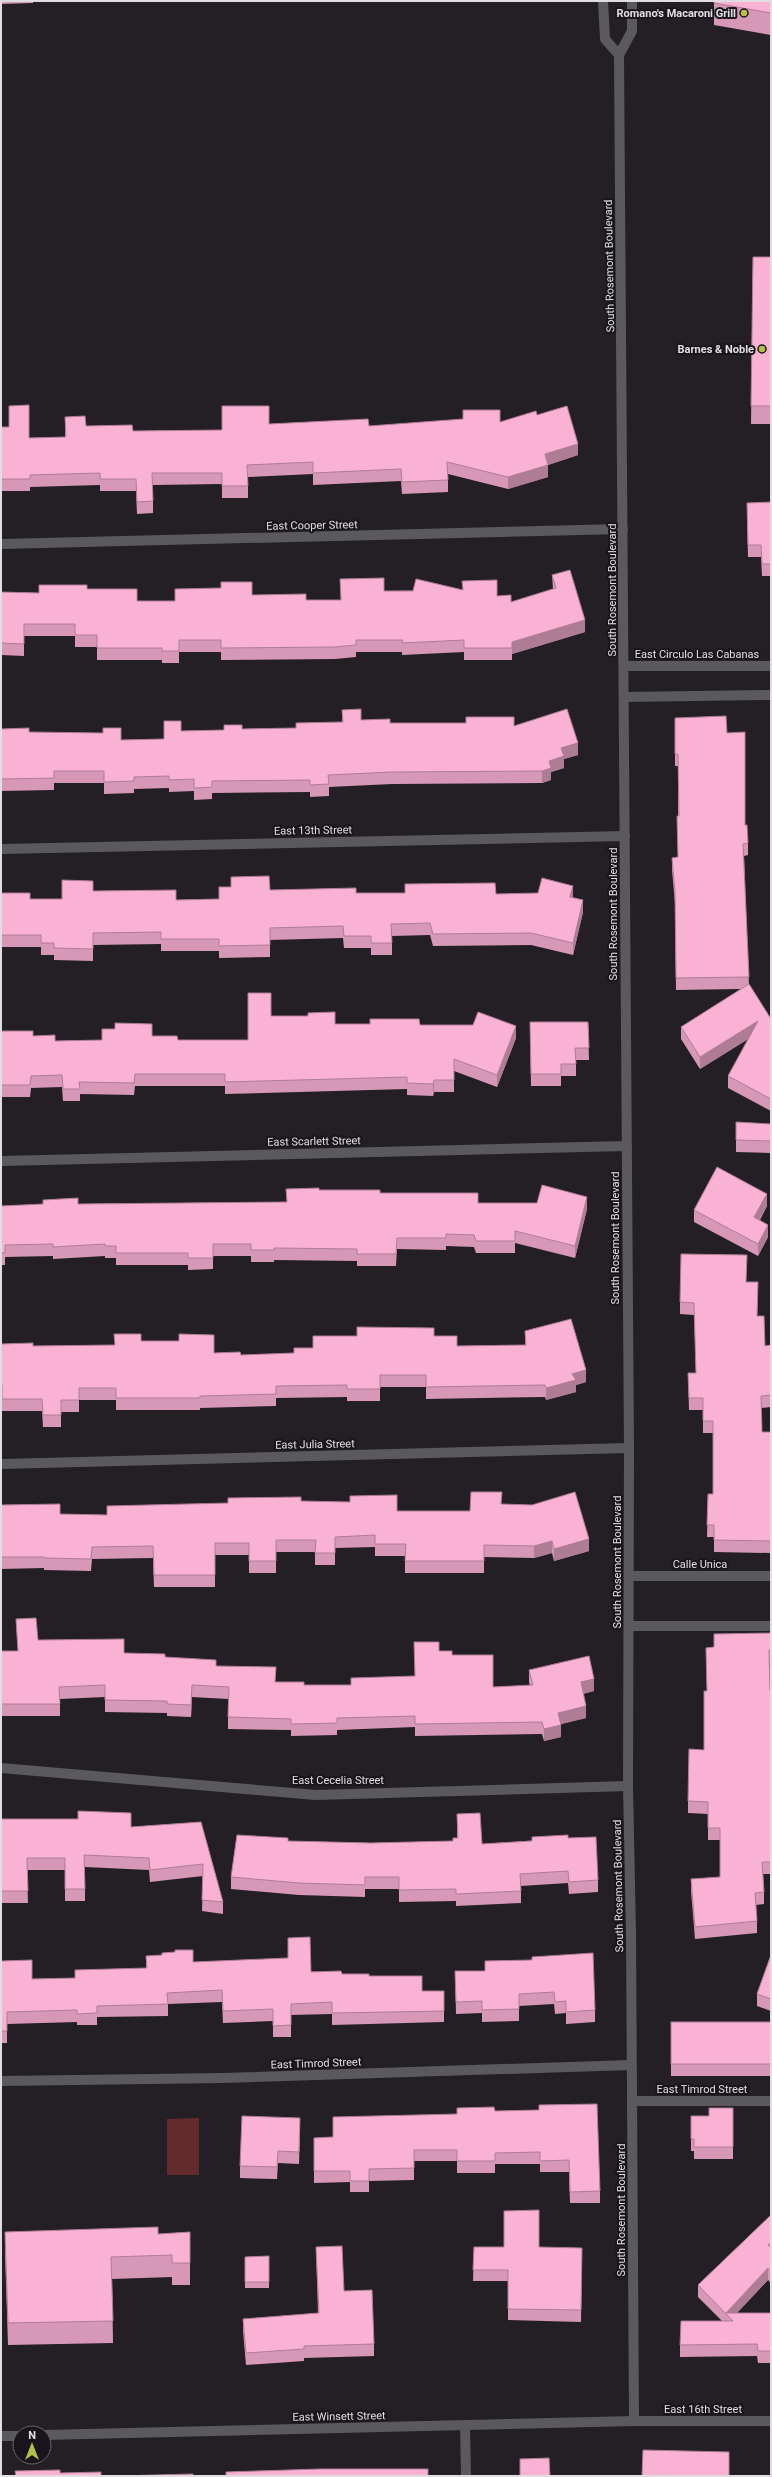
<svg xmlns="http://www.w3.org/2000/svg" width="772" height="2477" viewBox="0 0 772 2477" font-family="Roboto,sans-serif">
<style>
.green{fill:#642b2d}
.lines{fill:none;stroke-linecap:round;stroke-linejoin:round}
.minor{stroke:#5a5a5e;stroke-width:10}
.wall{fill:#d698b6}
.shaded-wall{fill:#ae7c94}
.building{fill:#f9b1d4;stroke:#ae7c94}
.poi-dot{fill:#b7c148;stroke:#1a151c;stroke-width:1.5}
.labels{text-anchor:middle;stroke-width:4;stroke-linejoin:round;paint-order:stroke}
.poi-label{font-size:11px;font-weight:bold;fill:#e1dee2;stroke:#1a151c;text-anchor:end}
.street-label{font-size:11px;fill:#e1dee2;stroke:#1a151c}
</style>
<rect width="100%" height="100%" fill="#231f25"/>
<path class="green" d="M199 2118V2175H167V2119Z"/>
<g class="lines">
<g class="minor">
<path d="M603 1 605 39 619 55"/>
<path d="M632 1V31L619 55 629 1448 628 1786 631 1933 634 2421"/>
<path d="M1 544 623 529"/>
<path d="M624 666H771"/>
<path d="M624 697 771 695"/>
<path d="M1 849 625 836"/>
<path d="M1 1161 627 1146"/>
<path d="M1 1464 629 1448"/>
<path d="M629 1576H771"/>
<path d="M630 1626H771"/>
<path d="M1 1768 316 1795 628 1786"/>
<path d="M1 2081 223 2078 631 2065"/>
<path d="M632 2101H771"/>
<path d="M465 2425 466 2476"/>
<path d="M44 2435 634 2421H771"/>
<path d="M1 2436H20"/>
</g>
</g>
<g class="wall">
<path d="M1 1H33V3L1 4Z"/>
<path d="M771 1V35L714 25V3Z"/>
<path d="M753 257H771V424H751Z"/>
<path d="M537 415 578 455 548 465V477L508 489 448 474V492L402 494 401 481 313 485V474L248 477V498H222V484L153 485V513L137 514 136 491H100V485L30 487V491H1V427L29 438 65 437V417L86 426 133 431 222 430 269 424 369 426 500 422Z"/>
<path d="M771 502V576H762L761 557H748L747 515Z"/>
<path d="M552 575 585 632 512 654V660H464V652L402 655V652H356V657L335 659 221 660V652H179V663H162V660H97V647H75V636H24V656L1 655V592L39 593 87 589 137 601H175L252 595 306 600H340L384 591 462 590 497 596 511 602 553 589Z"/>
<path d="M342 710 361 720 390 723 514 726 578 755 564 759V768L551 772V780L542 783 392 784 329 787V796L310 797V792L212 793V799L194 800V791L169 792V788L134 789V793L104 794V783H54V790L1 791V729L29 732 121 740 164 739 181 731 224 730 242 729 296 728 342 722Z"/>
<path d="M675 718 727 733 748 843V855L744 856 749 985 771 1019V1111L728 1088V1076L748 1039 700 1069 681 1039V1027L741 989 676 990 675 904 672 870V858L678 857 677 816H678V766H675Z"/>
<path d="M270 890 356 893 496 894 573 898 583 912 573 955 531 945 433 946 430 935 392 936V955H371V948H344L343 938 270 940V957L219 958V951H161V944L93 945V961L54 960V955H41V947H1V893L30 899H62L93 891 176 900 219 899Z"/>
<path d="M271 1016 335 1024 420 1025 516 1038 497 1087 454 1071V1092H434L433 1096 407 1095V1089L225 1094V1086H135L134 1095 80 1094V1101H63L62 1087 31 1088 30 1097H1V1031L33 1036 55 1041 102 1040 152 1036 178 1040H248Z"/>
<path d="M530 1022H588L589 1060H576V1076H561V1086H531Z"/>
<path d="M771 1124V1153L736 1152V1140Z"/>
<path d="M319 1190 380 1193 478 1203 587 1209 575 1258 515 1243V1253H476L474 1247 446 1246V1250L397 1249 396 1266H357V1261L274 1260V1262H251V1256H213V1269L188 1270V1265H116V1258H105V1256L53 1259V1256L5 1257V1265H1V1206L78 1204 286 1202Z"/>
<path d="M767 1206 760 1220 768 1237 758 1256 694 1222V1210Z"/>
<path d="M747 1282 758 1294 757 1316 765 1346 771 1345V1407L761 1408 762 1432H771V1553L714 1552V1537H707L708 1494H713V1433H703V1410H689L688 1373H696L694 1315 680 1314V1302Z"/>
<path d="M525 1331 586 1382 576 1385V1392L546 1400 545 1397 426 1399V1387H380V1401H347V1397L276 1398V1406L200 1408V1410H116V1400H79V1412H61V1427H43L42 1411H2V1397H1V1344L33 1346 114 1345 141 1341 214 1353 241 1355 294 1353 313 1348 434 1336 457 1346 525 1345Z"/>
<path d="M301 1501 397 1511H470L502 1504 589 1551 554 1561 552 1553 534 1558 484 1557V1573H405V1556H375V1547L335 1548V1565H315V1552H276V1573H249V1555H215V1587H154L153 1558 92 1559 91 1571 44 1570V1568L1 1569V1505L60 1514 107 1515Z"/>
<path d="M16 1619 38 1640 124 1653 165 1657 216 1666 276 1682 304 1685H351L415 1676 439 1651 452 1655 493 1687 530 1686 529 1682V1670L594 1691 583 1694 586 1718 560 1724 561 1737 544 1741 542 1734 415 1736V1727L337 1730V1735L291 1736V1730L228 1729V1699L192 1697 191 1717 167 1716V1713L105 1712V1697L60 1699V1716H1V1651H18Z"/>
<path d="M771 1633V1662H769L770 1691H771V1874H763L764 1892V1904L756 1905 757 1921V1933L695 1939 691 1891V1879L720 1877V1840H708V1814L688 1813V1801L704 1750 707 1691 706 1648 714 1647Z"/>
<path d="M457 1814 482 1844 568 1838 598 1880V1892L569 1894 568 1883 521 1886V1903L456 1906V1901L399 1902V1889H365V1897L299 1895 231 1889V1877L288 1841 371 1843 453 1841 457 1838Z"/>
<path d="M201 1822 223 1902V1914L202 1911 203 1876 150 1882 149 1870 85 1867V1901H65V1870H27L28 1903H1V1851L131 1827Z"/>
<path d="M771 1955V2011L757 2006V1994Z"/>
<path d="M146 1956 193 1962 369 1976 422 1991H444V2022L332 2025V2014L291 2015V2037H273V2021L223 2023 222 2002 168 2004V2016L97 2017V2025H77V2022L7 2024V2043H1V1961L32 1979 75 1978 146 1968Z"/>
<path d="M532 1960 595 2010V2022L566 2024V2013L555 2014 554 2004 519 2006V2021L482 2022V2013L456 2014 455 1971H485Z"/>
<rect x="671" y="2022" width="100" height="54"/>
<path d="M733 2108V2159H694V2151H691V2116H709Z"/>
<path d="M539 2110 600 2191V2203H570L569 2172H540V2164H495V2173H457V2161H414V2180L369 2181V2192H350V2182L314 2183V2138L333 2137 457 2114 495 2111Z"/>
<path d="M300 2130 299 2164 278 2163 277 2179 240 2178V2166Z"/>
<path d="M771 2215V2283L768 2280 737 2313H771V2363H758L757 2356 680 2357V2345L722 2321 698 2297V2285Z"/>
<path d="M5 2232 158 2234 190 2232V2285H172V2277L112 2279 113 2343 8 2345 5 2254Z"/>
<path d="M316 2247 344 2291 374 2344V2356L304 2358V2361L246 2365 243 2331V2319L318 2313Z"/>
<path d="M474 2247 582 2248 581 2322 508 2320V2281H473Z"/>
<path d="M269 2256V2288H245V2257Z"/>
</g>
<g class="shaded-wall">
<path d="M578 444V455L545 466V454Z"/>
<path d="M548 465V477L508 489V477Z"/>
<path d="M585 620V632L512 654V642Z"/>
<path d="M578 743V755L564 759V768L551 772V780L542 783V771L561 748Z"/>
<path d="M573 886V898L570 897Z"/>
<path d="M583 900V912L573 955V943Z"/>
<path d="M758 1021V1033L700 1069V1057Z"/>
<path d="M516 1026V1038L497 1087V1075Z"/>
<path d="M434 1080V1092L433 1096V1084Z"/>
<path d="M767 1194V1206L754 1229V1217Z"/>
<path d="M587 1197V1209L575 1258V1246Z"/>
<path d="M768 1225V1237L758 1256V1244Z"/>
<path d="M586 1370V1382L576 1385V1392L546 1400V1388L572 1374Z"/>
<path d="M589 1539V1551L554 1561V1549Z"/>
<path d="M552 1541V1553L534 1558V1546Z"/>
<path d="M594 1679V1691L581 1694V1682Z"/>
<path d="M192 1685V1697L191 1717V1705Z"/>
<path d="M586 1706V1718L558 1725V1713Z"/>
<path d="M561 1725V1737L544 1741V1729Z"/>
<path d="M768 2268V2280L731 2319 726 2313Z"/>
</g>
<g class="building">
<path d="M714 1H771V13L714 3Z"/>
<path d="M753 257H771V406H751Z"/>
<path d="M29 405V438L66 437 65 417 85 416 86 426 132 425 133 431 222 430V406H269V424L368 419 369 426 463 419V410H500V422L536 411 537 415 567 406 578 444 545 454 548 465 508 477 447 462 448 480 402 482 401 469 313 473V462L247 465 248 486H222V473H152L153 501 137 502 136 479H100V473L30 475V479H1V427H9V406Z"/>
<path d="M771 502V564H762L761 545H748L747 503Z"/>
<path d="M570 570 585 620 512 642V648H464V640L402 643 403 640H356V645L335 647 221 648V640H179V651H162V648H97V635H75V624H24V644L1 643V592L39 593V585H87V589H137V601H175V589L221 588V582H252V595L306 594V600H341L340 579 384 578V591H413L416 579 463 590 462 581 497 580V596L511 595V602L556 588 552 575Z"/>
<path d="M361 709V720L390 719V723H466V717H514V726L567 709 578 743 561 748 564 756 549 761 551 768 542 771 392 772 328 775 329 784 310 785V780L212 781V787L194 788V779L169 780V776L134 777V781L104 782V771H54V778L1 779V729L29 728V732L103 733V728H121V740L164 739V721H181V731L224 730V725H242V729L296 728V723L343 722 342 710Z"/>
<path d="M726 716 727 733 745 732V825H747L748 843 743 844 749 977 676 978 675 892 672 858 678 857 677 816H679L678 754H675V718Z"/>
<path d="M269 876 270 890 356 888V893H405V884L495 883 496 894 538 893 542 878 573 886 570 897 583 900 573 943 531 933 433 934 430 923 391 924 392 943H371V936H344L343 926 270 928V945L219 946V939H161V932L93 933V949L54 948V943H41V935H1V893H30V899H62V880L93 881V891L176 890V900L219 899V887H231V877Z"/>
<path d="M749 984 771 1019V1099L728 1076 758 1021 700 1057 681 1027Z"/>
<path d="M248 993H271V1016H308V1013L335 1012V1024H370V1019H419L420 1025H473L478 1012 516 1026 497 1075 454 1059V1080H434L433 1084 407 1083V1077L225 1082V1074H135L134 1083 79 1082 80 1089H63L62 1075 31 1076 30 1085H1V1031H33V1036L55 1035V1041L102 1040V1029H115V1023L152 1024V1036H177L178 1040H248Z"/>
<path d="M530 1022H588L589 1048H575L576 1064H561V1074H531Z"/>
<path d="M736 1122 771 1124V1141L736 1140Z"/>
<path d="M717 1167 767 1194 754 1217 768 1225 758 1244 694 1210Z"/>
<path d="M542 1185 587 1197 575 1246 515 1231V1241H476L474 1235 446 1234V1238H397L396 1254H357V1249L274 1248V1250H251V1244H213V1258H188V1253H116V1246H105V1244L53 1247V1244L5 1245V1253H1V1206L43 1204V1200L78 1198V1204L287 1202 286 1189 319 1188V1190H380V1193H478V1203H537Z"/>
<path d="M681 1254 747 1255 746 1282H758L757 1316H764L765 1346 771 1345V1395L761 1396 762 1432H771V1541L714 1540V1525H707L708 1494H713V1421H703V1398H689L688 1373H696L694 1303 680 1302Z"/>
<path d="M571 1319 586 1370 572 1374 576 1380 546 1388 545 1385 426 1387V1375H380V1389H347V1385L276 1386V1394L200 1396V1398H116V1388H79V1400H61V1415H43L42 1399H2V1385H1V1344L33 1343V1346L115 1345 114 1334H141V1341H179V1334L214 1335V1353L240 1352 241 1355 294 1353V1348H313V1336H357V1327L434 1328V1336H457V1346L526 1345 525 1331Z"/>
<path d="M471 1492H502L501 1504 532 1505 575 1492 589 1539 554 1549 552 1541 534 1546 484 1545V1561H405L406 1544H375V1535L335 1537V1553H315L316 1540H276V1561H249V1543H215V1575H154L153 1546 92 1547 91 1559 44 1558V1557H1V1505L60 1504V1514L107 1515V1506L228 1503V1498L301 1497V1501L350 1502V1496L397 1495V1511H470Z"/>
<path d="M36 1618 38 1640 124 1639V1653L165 1654V1657L216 1660V1666L276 1667 275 1682H304V1685H351V1678L415 1676 414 1642H439V1651H452V1655H493V1687L533 1685 529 1670 589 1656 594 1679 581 1682 586 1706 558 1713 561 1725 544 1729 542 1722 415 1724V1716L337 1718V1723L291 1724V1719L228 1717 229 1687 192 1685 191 1705 167 1704V1701L105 1700V1685L59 1687 60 1704H1V1651H18L16 1619Z"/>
<path d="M771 1633V1650H769L770 1691H771V1862H762L764 1892 755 1893 757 1921 695 1927 691 1879 720 1877V1828H708V1802L688 1801 689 1749 704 1750V1691H707L706 1648 714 1647V1634Z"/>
<path d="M78 1811 131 1813V1827L201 1822 223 1902 202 1900 203 1864 150 1870 149 1858 84 1855 85 1889H65V1858H27L28 1891H1V1819H78Z"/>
<path d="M480 1813 482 1844 532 1841V1837L568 1835V1838L596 1837 598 1880 569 1882 568 1871 520 1874 521 1891 456 1894V1889L399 1890V1877H365V1885L299 1883 231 1877 237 1835 288 1838V1841L371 1843 453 1841V1838H458L457 1814Z"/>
<path d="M310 1937 311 1972 341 1971 342 1974H369V1976H422V1991H444V2011L332 2013V2002L291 2004V2025L273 2026V2009L223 2011 222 1990 167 1993 168 2004 97 2006V2013L77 2014V2010L7 2012V2031H1V1961L32 1960V1979L75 1978V1970L147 1968 146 1956 162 1955V1953L175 1952V1950H193V1962L288 1958V1938Z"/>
<path d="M593 1953 595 2010 566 2012V2001L555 2002 554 1992 519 1994V2009L482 2010V2001L456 2002 455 1971H485V1961L532 1960V1957Z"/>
<path d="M771 1955V1999L757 1994Z"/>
<rect x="671" y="2022" width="100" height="42"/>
<path d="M597 2104 600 2191 570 2192 569 2160 540 2161V2152L495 2153V2161H457V2150H414V2168L369 2169V2181H350V2171H314V2138L333 2137V2117L457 2114V2108L494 2107 495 2111 539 2110V2105Z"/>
<path d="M709 2108H733V2147H694V2139H691V2116H709Z"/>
<path d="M242 2116 300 2118 299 2152 278 2151 277 2167 240 2166Z"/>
<path d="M539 2210V2247L582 2248 581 2310 508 2309V2270H473L474 2247H504V2211Z"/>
<path d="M771 2215V2243L768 2245 771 2248V2271L768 2268 726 2313H771V2351H758L757 2344 680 2345 681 2321H733L698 2285Z"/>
<path d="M158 2227V2234L190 2232V2263H172V2255L111 2257 113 2321 8 2323 5 2232Z"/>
<path d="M342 2246 344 2291 372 2290 374 2344 304 2346V2349L246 2353 243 2319 319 2313 316 2247Z"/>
<path d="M269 2256V2282H245V2257Z"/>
<path d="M643 2450 729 2452V2476H642Z"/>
<path d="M549 2458 550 2476H520V2459Z"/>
<path d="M320 2469H428V2476H226V2472Z"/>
<path d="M60 2470V2473L101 2472V2476H16L15 2471Z"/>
<path d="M193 2474V2476H118Z"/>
</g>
<g class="poi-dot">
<circle cx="744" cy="13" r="4"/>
<circle cx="762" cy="349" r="4"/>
</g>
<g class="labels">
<g class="poi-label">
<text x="736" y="17">Romano's Macaroni Grill</text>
<text x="754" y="353">Barnes &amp; Noble</text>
</g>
<g class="street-label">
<text transform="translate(609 266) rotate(-91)" y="4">South Rosemont Boulevard</text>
<text transform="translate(312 525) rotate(-1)" y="4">East Cooper Street</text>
<text transform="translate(612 590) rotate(-90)" y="4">South Rosemont Boulevard</text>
<text x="697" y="658">East Circulo Las Cabanas</text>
<text transform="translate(313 830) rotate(-1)" y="4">East 13th Street</text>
<text transform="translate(613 914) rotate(-90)" y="4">South Rosemont Boulevard</text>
<text transform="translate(314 1141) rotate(-1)" y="4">East Scarlett Street</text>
<text transform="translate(615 1238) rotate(-90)" y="4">South Rosemont Boulevard</text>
<text transform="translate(315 1444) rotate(-1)" y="4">East Julia Street</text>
<text transform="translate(617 1562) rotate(-90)" y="4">South Rosemont Boulevard</text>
<text x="700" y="1568">Calle Unica</text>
<text x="338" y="1784">East Cecelia Street</text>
<text transform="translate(618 1886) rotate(-91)" y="4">South Rosemont Boulevard</text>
<text transform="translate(316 2063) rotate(-2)" y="4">East Timrod Street</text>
<text x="702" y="2093">East Timrod Street</text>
<text transform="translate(621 2210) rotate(-90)" y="4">South Rosemont Boulevard</text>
<text x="703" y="2413">East 16th Street</text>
<text transform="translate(339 2416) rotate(-1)" y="4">East Winsett Street</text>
</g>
</g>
<rect width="772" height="2477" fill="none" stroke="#e1dee2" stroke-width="4"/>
<g transform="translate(32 2445)"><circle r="19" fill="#1a151c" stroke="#6a656b"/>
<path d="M0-3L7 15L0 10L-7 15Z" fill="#b7c148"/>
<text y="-6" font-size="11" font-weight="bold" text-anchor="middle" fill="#e1dee2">N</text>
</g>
</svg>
